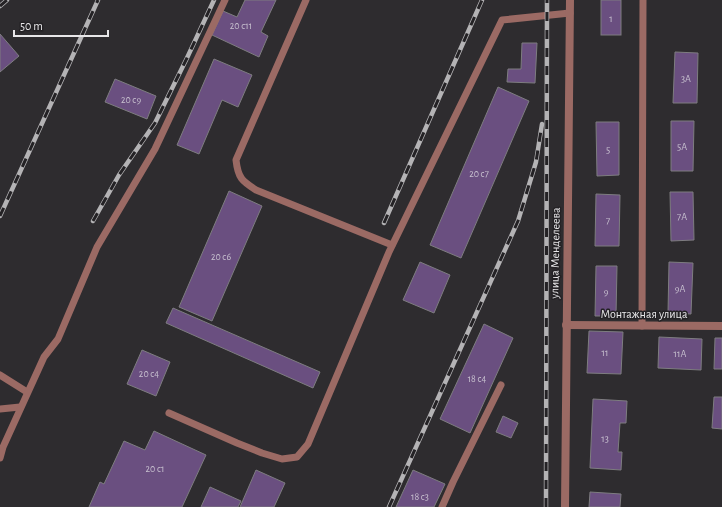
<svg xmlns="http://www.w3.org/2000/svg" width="722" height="507" viewBox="0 0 722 507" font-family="'Alegreya Sans',sans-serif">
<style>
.building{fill:#6a4f80;stroke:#7e7d80}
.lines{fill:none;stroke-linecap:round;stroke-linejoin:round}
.lane{stroke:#9b6a64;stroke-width:7}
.street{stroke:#9b6a64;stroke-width:8}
.rail-casing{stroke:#b4b3b5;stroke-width:4.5}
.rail{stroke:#242225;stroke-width:3;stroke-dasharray:9;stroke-linecap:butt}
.labels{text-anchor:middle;stroke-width:3;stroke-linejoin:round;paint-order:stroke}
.number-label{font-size:10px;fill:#c8c1cf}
.street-label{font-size:12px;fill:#e8e7e9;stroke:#242225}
</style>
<rect width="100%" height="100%" fill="#2e2c2f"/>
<g class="building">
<path d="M245 0H276L261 32 268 36 259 57 212 35 223 11 237 17Z"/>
<rect x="601" y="0" width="20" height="35"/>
<path d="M0 34 19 56 0 72Z"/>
<path d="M522 43H537L535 83 507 82 508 69H521Z"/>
<path d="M675 52 698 53 697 103H673Z"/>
<path d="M214 59 252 75 238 107 222 100 199 154 177 145Z"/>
<path d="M115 79 156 96 147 119 105 102Z"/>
<path d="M498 87 529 101 461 258 430 245Z"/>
<path d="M671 121H694L693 171H671Z"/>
<path d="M596 122H619V175L597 176Z"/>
<path d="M229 191 262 206 212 321 179 307Z"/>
<path d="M670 192H693L694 240 671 241Z"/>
<path d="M596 194 620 195 619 246H595Z"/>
<path d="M420 262 450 275 434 313 403 300Z"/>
<path d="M669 262 693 263 691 314 668 313Z"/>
<path d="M596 266H617L616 316H595Z"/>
<path d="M173 308 320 372 313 388 166 323Z"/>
<path d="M484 324 513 338 470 433 440 419Z"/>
<path d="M589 331 623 332 621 374 587 373Z"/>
<path d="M659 337 702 339 701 370 658 368Z"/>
<path d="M715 338H722V369H714Z"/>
<path d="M142 350 170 362 156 396 127 384Z"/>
<path d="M714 397H722V429L712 428Z"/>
<path d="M593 399 627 401 626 423H620L618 452H622L621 470 590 468Z"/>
<path d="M503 416 518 423 511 438 496 432Z"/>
<path d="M154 431 206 455 182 507H89L100 482 104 484 124 441 145 450Z"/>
<path d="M256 470 285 483 274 507H240Z"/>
<path d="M413 470 445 484 434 507H396Z"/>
<path d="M210 487 241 501 238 507H201Z"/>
<path d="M590 492 621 494 620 507H589Z"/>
</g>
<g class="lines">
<g class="lane">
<path d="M306 0 236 160C238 178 242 181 256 190L392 245"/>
<path d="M642 326 643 0"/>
<path d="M0 375 27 392"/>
<path d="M0 409 20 407"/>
<path d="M169 413 237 443 262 453 282 459 297 457 308 444 389 252 502 20 570 13"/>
<path d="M0 458 3 447 44 357 58 339 97 247 155 149 225 0"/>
<path d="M442 507 453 482 501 385"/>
</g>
<g class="street">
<path d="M566 325 722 326"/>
<path d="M565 507 570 0"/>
</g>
<defs>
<g id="rail">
<path d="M0 6 7 0"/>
<path d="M0 216 98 0"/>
<path d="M93 221 119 175 155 123 187 58 214 0"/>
<path d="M384 223 482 0"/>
<path d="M389 507 518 221 536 162 542 124"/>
<path d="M546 507 547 0"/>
</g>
</defs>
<use href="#rail" class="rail-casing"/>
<use href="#rail" class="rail"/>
</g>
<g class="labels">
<g class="number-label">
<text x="611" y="22">1</text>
<text x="241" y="29">20 с11</text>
<text x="686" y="82">3А</text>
<text x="131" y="103">20 с9</text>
<text x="682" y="150">5А</text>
<text x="608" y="153">5</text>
<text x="479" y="177">20 с7</text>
<text x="682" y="220">7А</text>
<text x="608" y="224">7</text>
<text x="221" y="260">20 с6</text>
<text x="680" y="292">9А</text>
<text x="606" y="295">9</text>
<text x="605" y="356">11</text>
<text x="680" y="357">11А</text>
<text x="149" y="377">20 с4</text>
<text x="477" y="382">18 с4</text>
<text x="605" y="442">13</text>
<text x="155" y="472">20 с1</text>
<text x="420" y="500">18 с3</text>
</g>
<g class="street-label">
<text transform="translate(555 253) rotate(-89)" y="4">улица Менделеева</text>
<text x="644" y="318">Монтажная улица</text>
</g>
</g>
<path d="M14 30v6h94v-6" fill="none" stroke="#e8e7e9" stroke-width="2"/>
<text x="20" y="30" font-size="12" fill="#e8e7e9" stroke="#242225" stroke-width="3" paint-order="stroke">50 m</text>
</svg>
